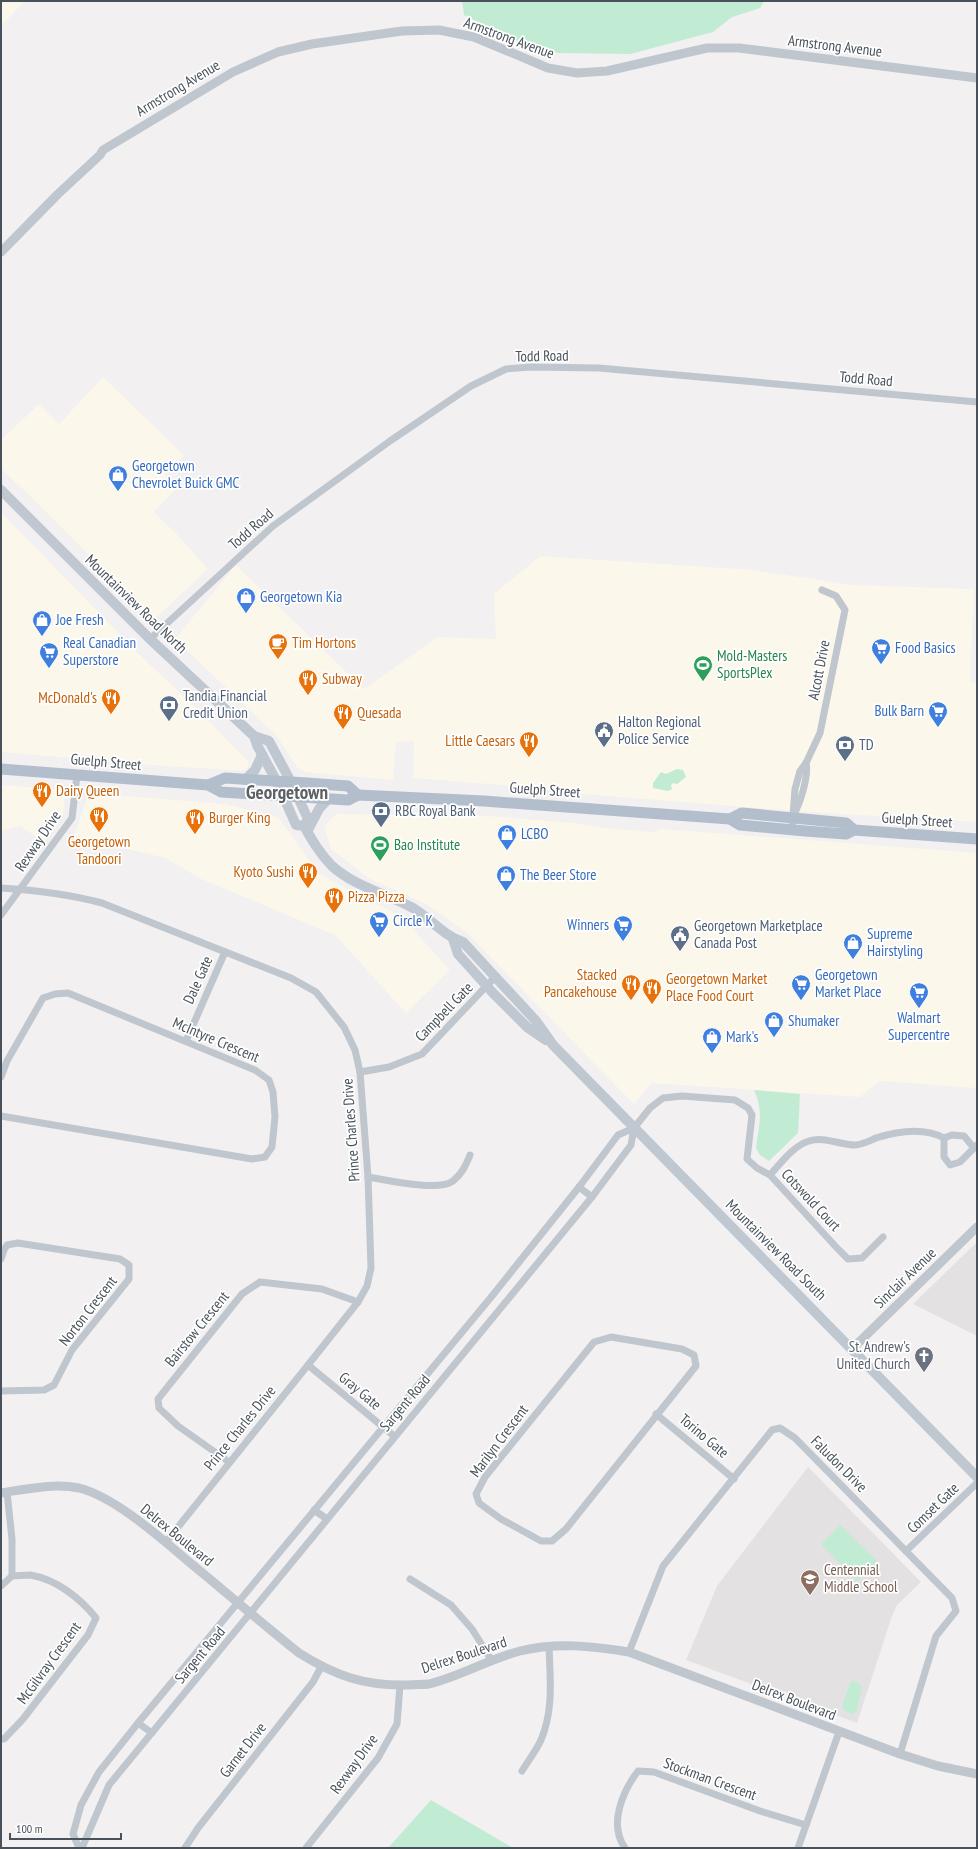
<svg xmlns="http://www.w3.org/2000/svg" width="978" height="1849" viewBox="0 0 978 1849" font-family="'PT Sans Narrow',sans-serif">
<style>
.commercial{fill:#fbf7eb}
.education{fill:#e3e1e1}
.green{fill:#c2ebd4}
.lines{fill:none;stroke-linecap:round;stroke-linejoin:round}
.minor{stroke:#bfc6cd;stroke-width:7}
.tertiary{stroke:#bfc6cd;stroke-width:9}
.secondary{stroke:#bfc7d1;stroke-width:10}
.primary{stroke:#b2becc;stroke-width:11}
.labels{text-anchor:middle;stroke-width:3.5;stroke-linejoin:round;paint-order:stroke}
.street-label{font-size:15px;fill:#49525b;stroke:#fff}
.shop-label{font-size:15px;fill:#366cbe;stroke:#fff;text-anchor:start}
.food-label{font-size:15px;fill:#c56008;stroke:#fff;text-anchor:start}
.leisure-label{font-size:15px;fill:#27864d;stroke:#fff;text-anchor:start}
.service-label{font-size:15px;fill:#4e5e75;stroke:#fff;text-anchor:start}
.worship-label{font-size:15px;fill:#5b616d;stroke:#fff;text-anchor:end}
.education-label{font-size:15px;fill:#785e54;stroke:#fff;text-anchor:start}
.district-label{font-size:19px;font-weight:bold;fill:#5d6064;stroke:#fff}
</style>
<rect width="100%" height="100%" fill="#f2f0f0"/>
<g class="commercial">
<path d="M1 1H25L1 26Z"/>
<path d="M103 377 184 455 165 474 178 487 154 512 176 533 208 569 154 620 150 621 122 588 33 499 1 469V440L39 404 59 424Z"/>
<path d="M1 512 142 657 196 708 249 762 248 767 243 771 151 765 1 752Z"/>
<path d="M540 556 754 570 850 585 974 589 970 682 977 683V822L808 812 570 793 501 785 413 778 414 741 396 742 393 780 305 772 297 767 276 735 175 639 236 565 364 689 438 637 496 639 494 594Z"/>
<path d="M1 785 65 790 63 815 44 842 20 826 1 831Z"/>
<path d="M89 793 225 804 278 817 319 874 402 917 450 970 406 1013 335 935 199 878 166 858 74 837Z"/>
<path d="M336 814 475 815 575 823 604 828 652 832 663 829 977 853V1088L880 1081 860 1097 651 1083 634 1104 467 933 428 905 370 879 331 849 324 826Z"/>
</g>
<g class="education">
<path d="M977 1242V1336L913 1304Z"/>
<path d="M808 1467 921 1582 897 1605 892 1616 857 1723 686 1660 717 1586Z"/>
</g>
<g class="green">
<path d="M462 1H764L760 8 732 17 713 32 630 54 558 53 532 48 464 15Z"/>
<path d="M677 769 683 770 686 777 677 784 673 783 671 785 672 789 668 791 653 788V783L661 772 666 774Z"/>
<path d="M754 1090 800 1094 798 1133 769 1161 760 1155 756 1148C759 1124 764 1112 754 1090Z"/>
<path d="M840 1525 877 1561 857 1581 821 1544Z"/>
<path d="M852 1680 859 1683 862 1687 857 1711 853 1714 845 1711 842 1707 850 1683Z"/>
<path d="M431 1800 513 1848H388Z"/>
</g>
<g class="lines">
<g class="minor">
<path d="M150 639 273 526 390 441 471 386 506 369 531 367 599 368 977 402"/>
<path d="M793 816C800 804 809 776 806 763"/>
<path d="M792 829 795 789 800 771 806 763 820 733 845 610 836 596 822 590"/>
<path d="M1 888C35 890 68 894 102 903L291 978 316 992 344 1027 355 1050 360 1072 368 1177 371 1268 367 1286 358 1302 308 1365 166 1542"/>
<path d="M1 915 72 818 77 775"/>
<path d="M186 1041 225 952"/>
<path d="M360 1072 389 1067 422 1054 495 977"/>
<path d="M1 1077 7 1061 43 998 55 994 68 993 255 1070 269 1080 273 1092 275 1117 272 1147 265 1157 252 1159 1 1116"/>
<path d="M944 1138V1157L950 1165 960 1162 977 1145"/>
<path d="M944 1138 952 1135 964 1136 974 1148"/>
<path d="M770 1175C781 1163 793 1146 809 1141 824 1136 840 1145 855 1145 862 1145 869 1141 876 1138 898 1131 923 1127 944 1138"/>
<path d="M368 1177C387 1180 439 1192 453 1181 462 1174 466 1165 470 1155"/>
<path d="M579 1187 592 1197"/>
<path d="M1 1259 4 1250 7 1245 18 1243 120 1259 129 1265V1279L72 1350 54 1385 44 1390 1 1391"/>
<path d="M611 1337 682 1349 694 1355 696 1366 566 1529 552 1541H541L501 1519 479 1503 476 1494 485 1477 594 1342Z"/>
<path d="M308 1365 394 1436"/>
<path d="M656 1414 734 1479"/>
<path d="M229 1462 178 1426 159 1408 158 1399 242 1294 260 1282 322 1289 358 1302"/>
<path d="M7 1492 12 1539V1576"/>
<path d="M314 1510 327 1519"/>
<path d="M906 1551 977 1483"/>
<path d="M410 1579 451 1605 472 1629 492 1661"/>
<path d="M1 1586 12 1576C17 1576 24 1575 30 1575 56 1579 80 1598 96 1618L88 1635 23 1719 4 1739H1"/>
<path d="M629 1652 663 1566 772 1430 780 1428 795 1438 952 1598 956 1611 936 1636 900 1754"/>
<path d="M138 1723 152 1733"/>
<path d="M522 1771C528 1761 536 1751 541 1740 554 1709 550 1678 549 1646"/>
<path d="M79 1848 73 1834 81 1805 99 1772 138 1723 492 1296 579 1187 618 1135 634 1128 650 1108 663 1098 682 1096 735 1100 748 1108 752 1115 747 1159 757 1168 770 1175 837 1248 848 1259 862 1258 883 1237"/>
<path d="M82 1848 109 1785 592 1197 631 1145 634 1128"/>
<path d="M185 1848 198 1828 313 1682 321 1667"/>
<path d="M306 1848 378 1758 397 1724 400 1685"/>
<path d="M625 1848C608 1824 623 1791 638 1771L654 1772 760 1811 806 1825"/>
<path d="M798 1848 839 1732"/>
</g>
<g class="tertiary">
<path d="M1 252 58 194 100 155 103 150 233 72 278 52 312 44 402 31 439 30 474 37 548 68 577 73 607 71 707 48H739L977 78"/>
<path d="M852 1349 977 1227"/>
<path d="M1 1493C26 1489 54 1483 79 1488 116 1497 164 1541 194 1566 229 1595 264 1625 299 1653 336 1676 364 1686 408 1685 415 1684 422 1685 429 1684 461 1676 489 1659 520 1651 556 1642 593 1646 629 1652L900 1754 938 1766 977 1774"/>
</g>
<g class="secondary">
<path d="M1 490 150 639 254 736 269 741 291 782 308 819 304 826"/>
<path d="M254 736 257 745 277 782 296 825 304 826C312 840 320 854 332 866 354 886 387 894 413 908 430 918 444 936 463 942L536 1021 553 1045 977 1477"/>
<path d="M245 780 255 770 262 755"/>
<path d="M309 828 319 809 328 799"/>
<path d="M453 939 458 954 493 993 527 1027 546 1040"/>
</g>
<g class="primary">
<path d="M1 769 208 785 221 792 348 800 358 795 484 801 730 819 740 825 805 831 846 834 854 830 977 839"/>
<path d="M208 785 225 778 307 783 348 786 358 795"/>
<path d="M730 819 742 813 846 823 854 830"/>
</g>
</g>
<defs>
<symbol id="shop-pin" viewBox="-11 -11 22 30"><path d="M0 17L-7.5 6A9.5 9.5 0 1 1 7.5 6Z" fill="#3f7fe0" stroke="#fff"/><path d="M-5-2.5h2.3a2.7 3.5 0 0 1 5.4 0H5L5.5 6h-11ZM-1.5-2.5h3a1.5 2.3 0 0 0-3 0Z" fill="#fff"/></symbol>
<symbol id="cafe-pin" viewBox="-11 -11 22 30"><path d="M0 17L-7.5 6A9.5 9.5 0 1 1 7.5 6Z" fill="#e8710a" stroke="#fff"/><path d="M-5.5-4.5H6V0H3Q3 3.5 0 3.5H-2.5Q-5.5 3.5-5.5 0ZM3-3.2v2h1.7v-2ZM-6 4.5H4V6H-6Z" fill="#fff"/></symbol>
<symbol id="supermarket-pin" viewBox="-11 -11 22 30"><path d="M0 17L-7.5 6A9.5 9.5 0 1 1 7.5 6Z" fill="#3f7fe0" stroke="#fff"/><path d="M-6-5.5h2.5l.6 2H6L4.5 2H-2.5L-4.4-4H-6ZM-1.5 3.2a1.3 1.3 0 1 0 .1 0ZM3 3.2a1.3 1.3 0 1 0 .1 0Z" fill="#fff"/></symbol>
<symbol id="stadium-pin" viewBox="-11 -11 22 30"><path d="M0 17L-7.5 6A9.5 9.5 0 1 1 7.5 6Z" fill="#2e9e5b" stroke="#fff"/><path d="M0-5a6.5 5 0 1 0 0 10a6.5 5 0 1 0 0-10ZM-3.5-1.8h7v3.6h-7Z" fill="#fff"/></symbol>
<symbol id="restaurant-pin" viewBox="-11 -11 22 30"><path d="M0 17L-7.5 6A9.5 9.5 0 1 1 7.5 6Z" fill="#e8710a" stroke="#fff"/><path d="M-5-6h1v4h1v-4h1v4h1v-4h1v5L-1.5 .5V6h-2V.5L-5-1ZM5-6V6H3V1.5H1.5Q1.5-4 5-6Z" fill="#fff"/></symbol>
<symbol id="bank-pin" viewBox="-11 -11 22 30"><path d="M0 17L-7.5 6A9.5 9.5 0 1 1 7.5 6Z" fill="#5c6f8a" stroke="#fff"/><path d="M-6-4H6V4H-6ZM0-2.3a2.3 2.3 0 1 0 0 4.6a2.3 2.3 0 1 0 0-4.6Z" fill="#fff"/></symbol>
<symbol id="civic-pin" viewBox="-11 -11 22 30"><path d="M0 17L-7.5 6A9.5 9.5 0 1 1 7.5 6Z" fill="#5c6f8a" stroke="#fff"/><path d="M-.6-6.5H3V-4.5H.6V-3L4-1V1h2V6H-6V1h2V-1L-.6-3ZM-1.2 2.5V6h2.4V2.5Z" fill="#fff"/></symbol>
<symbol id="church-pin" viewBox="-11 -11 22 30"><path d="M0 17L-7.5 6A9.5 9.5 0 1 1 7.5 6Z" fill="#6b7280" stroke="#fff"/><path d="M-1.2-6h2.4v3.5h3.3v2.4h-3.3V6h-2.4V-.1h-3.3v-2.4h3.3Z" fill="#fff"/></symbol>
<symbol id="school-pin" viewBox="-11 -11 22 30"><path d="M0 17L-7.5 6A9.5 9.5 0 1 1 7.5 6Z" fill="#8d6e63" stroke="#fff"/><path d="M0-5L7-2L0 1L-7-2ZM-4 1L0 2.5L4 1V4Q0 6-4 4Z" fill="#fff"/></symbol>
</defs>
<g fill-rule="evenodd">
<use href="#shop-pin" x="107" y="464" width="22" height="30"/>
<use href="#shop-pin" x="235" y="586" width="22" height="30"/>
<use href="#shop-pin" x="31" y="609" width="22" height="30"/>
<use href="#cafe-pin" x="267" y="632" width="22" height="30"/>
<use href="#supermarket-pin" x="870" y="637" width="22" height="30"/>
<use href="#supermarket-pin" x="38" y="641" width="22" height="30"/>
<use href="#stadium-pin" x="692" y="654" width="22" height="30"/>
<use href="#restaurant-pin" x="297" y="668" width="22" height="30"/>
<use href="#restaurant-pin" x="100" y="687" width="22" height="30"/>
<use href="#bank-pin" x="158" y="694" width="22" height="30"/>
<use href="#supermarket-pin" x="927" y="700" width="22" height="30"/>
<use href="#restaurant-pin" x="332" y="702" width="22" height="30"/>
<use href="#civic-pin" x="593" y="720" width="22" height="30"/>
<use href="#restaurant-pin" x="518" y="730" width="22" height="30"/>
<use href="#bank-pin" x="834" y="734" width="22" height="30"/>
<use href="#restaurant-pin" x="31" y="780" width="22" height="30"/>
<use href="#bank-pin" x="370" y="800" width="22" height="30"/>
<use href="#restaurant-pin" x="88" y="805" width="22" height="30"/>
<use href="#restaurant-pin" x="184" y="807" width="22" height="30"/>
<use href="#shop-pin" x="496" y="823" width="22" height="30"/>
<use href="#stadium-pin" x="369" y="834" width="22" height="30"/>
<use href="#restaurant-pin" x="297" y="861" width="22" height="30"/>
<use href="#shop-pin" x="495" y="864" width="22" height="30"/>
<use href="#restaurant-pin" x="323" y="886" width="22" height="30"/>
<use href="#supermarket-pin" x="368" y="910" width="22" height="30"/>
<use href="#supermarket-pin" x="612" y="914" width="22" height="30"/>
<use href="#civic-pin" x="669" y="924" width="22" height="30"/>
<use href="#shop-pin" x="842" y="932" width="22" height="30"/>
<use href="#restaurant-pin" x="620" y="973" width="22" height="30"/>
<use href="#supermarket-pin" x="790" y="973" width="22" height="30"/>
<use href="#restaurant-pin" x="641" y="977" width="22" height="30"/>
<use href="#supermarket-pin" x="908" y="981" width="22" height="30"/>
<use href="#shop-pin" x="763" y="1010" width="22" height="30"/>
<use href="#shop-pin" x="701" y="1026" width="22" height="30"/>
<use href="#church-pin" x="913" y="1345" width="22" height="30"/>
<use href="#school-pin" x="799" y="1568" width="22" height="30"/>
</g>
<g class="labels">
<g class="street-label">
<text transform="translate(509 38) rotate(20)" y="5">Armstrong Avenue</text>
<text transform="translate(835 46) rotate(7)" y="5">Armstrong Avenue</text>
<text transform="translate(178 88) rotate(-31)" y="5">Armstrong Avenue</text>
<text transform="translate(542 356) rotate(-1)" y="5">Todd Road</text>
<text transform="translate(866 379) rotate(5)" y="5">Todd Road</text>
<text transform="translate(251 529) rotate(-41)" y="5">Todd Road</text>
<text transform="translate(136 604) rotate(44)" y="5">Mountainview Road North</text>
<text transform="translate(819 670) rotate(-79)" y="5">Alcott Drive</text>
<text transform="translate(106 762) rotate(5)" y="5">Guelph Street</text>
<text transform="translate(545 790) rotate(4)" y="5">Guelph Street</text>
<text transform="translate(917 820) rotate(4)" y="5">Guelph Street</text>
<text transform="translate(38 841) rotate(-56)" y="5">Rexway Drive</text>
<text transform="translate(198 980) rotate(-66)" y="5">Dale Gate</text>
<text transform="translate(444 1012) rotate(-46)" y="5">Campbell Gate</text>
<text transform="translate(216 1040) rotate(23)" y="5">McIntyre Crescent</text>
<text transform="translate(351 1130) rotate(-94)" y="5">Prince Charles Drive</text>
<text transform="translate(811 1200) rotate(47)" y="5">Cotswold Court</text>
<text transform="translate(776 1250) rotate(45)" y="5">Mountainview Road South</text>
<text transform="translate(905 1278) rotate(-44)" y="5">Sinclair Avenue</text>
<text transform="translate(88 1311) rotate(-52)" y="5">Norton Crescent</text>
<text transform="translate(197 1329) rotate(-51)" y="5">Bairstow Crescent</text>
<text transform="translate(360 1391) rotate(40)" y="5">Gray Gate</text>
<text transform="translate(405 1403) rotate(-50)" y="5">Sargent Road</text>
<text transform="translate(240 1428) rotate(-51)" y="5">Prince Charles Drive</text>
<text transform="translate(704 1436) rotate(40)" y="5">Torino Gate</text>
<text transform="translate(499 1441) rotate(-53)" y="5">Marilyn Crescent</text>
<text transform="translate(839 1464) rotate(45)" y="5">Faludon Drive</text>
<text transform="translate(933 1508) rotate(-44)" y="5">Comset Gate</text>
<text transform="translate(177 1535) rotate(39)" y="5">Delrex Boulevard</text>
<text transform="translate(200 1655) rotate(-50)" y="5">Sargent Road</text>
<text transform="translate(464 1655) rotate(-18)" y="5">Delrex Boulevard</text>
<text transform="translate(49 1663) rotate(-54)" y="5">McGilvray Crescent</text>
<text transform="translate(794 1700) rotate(21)" y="5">Delrex Boulevard</text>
<text transform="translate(243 1750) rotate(-52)" y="5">Garnet Drive</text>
<text transform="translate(354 1764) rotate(-54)" y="5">Rexway Drive</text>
<text transform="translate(710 1779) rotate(20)" y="5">Stockman Crescent</text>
</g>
<g class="shop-label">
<text x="132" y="471">Georgetown<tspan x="132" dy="17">Chevrolet Buick GMC</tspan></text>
<text x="260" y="602">Georgetown Kia</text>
<text x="56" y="625">Joe Fresh</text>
<text x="63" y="648">Real Canadian<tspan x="63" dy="17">Superstore</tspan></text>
<text x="895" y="653">Food Basics</text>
<text x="924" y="716" text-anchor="end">Bulk Barn</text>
<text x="521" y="839">LCBO</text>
<text x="520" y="880">The Beer Store</text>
<text x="393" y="926">Circle K</text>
<text x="609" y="930" text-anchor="end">Winners</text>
<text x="867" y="939">Supreme<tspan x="867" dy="17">Hairstyling</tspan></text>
<text x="815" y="980">Georgetown<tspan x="815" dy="17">Market Place</tspan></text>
<text x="919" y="1023" text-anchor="middle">Walmart<tspan x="919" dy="17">Supercentre</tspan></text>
<text x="788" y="1026">Shumaker</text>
<text x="726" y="1042">Mark's</text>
</g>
<g class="food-label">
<text x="292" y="648">Tim Hortons</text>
<text x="322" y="684">Subway</text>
<text x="97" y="703" text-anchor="end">McDonald's</text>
<text x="357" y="718">Quesada</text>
<text x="515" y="746" text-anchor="end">Little Caesars</text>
<text x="56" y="796">Dairy Queen</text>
<text x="209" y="823">Burger King</text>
<text x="99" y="847" text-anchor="middle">Georgetown<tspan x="99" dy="17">Tandoori</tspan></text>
<text x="294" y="877" text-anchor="end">Kyoto Sushi</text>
<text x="348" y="902">Pizza Pizza</text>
<text x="617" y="980" text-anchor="end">Stacked<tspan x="617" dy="17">Pancakehouse</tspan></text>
<text x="666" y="984">Georgetown Market<tspan x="666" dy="17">Place Food Court</tspan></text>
</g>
<g class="leisure-label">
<text x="717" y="661">Mold-Masters<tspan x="717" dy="17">SportsPlex</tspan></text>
<text x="394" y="850">Bao Institute</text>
</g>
<g class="service-label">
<text x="183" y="701">Tandia Financial<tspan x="183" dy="17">Credit Union</tspan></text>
<text x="618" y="727">Halton Regional<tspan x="618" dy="17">Police Service</tspan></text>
<text x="859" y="750">TD</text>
<text x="395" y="816">RBC Royal Bank</text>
<text x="694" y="931">Georgetown Marketplace<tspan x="694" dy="17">Canada Post</tspan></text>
</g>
<g class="worship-label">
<text x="910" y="1352">St. Andrew's<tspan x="910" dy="17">United Church</tspan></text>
</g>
<g class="education-label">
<text x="824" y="1575">Centennial<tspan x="824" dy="17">Middle School</tspan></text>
</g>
<g class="district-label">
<text x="287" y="799">Georgetown</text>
</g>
</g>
<rect width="978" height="1849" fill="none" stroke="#49525b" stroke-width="4"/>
<path d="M10 1833v6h111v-6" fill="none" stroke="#49525b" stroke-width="2"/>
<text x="16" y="1833" font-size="12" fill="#49525b" stroke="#ffffff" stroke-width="3" paint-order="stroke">100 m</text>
</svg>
